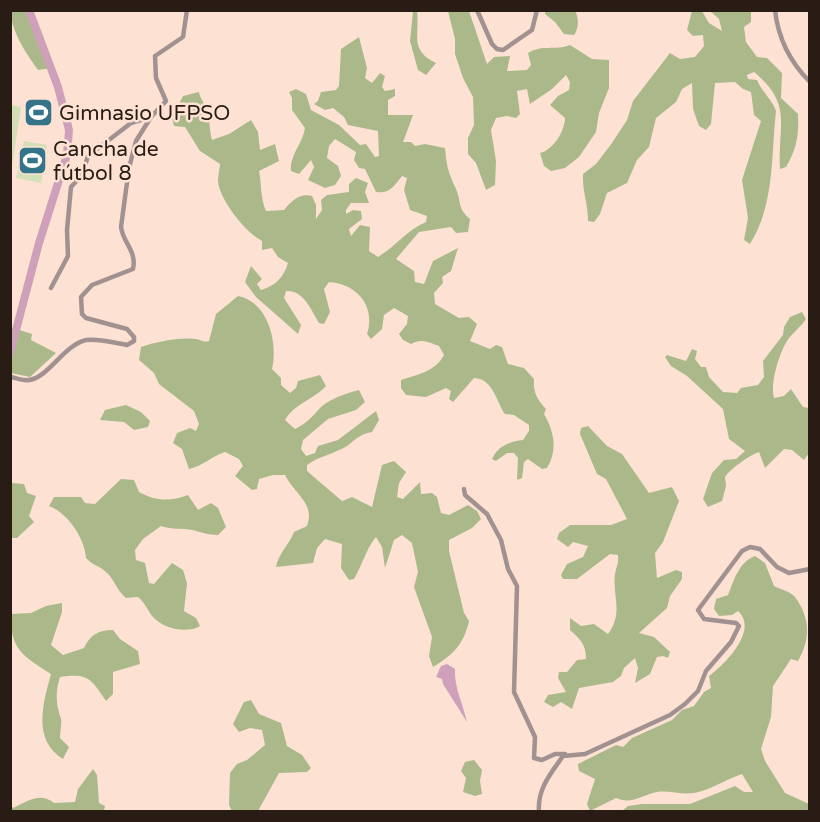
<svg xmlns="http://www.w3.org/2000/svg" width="820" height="822" viewBox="0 0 820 822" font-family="'Varela Round',sans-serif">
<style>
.green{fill:#d3dfb6}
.forest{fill:#abb98a}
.water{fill:#cea0ba}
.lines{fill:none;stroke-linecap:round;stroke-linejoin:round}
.river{stroke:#cea0ba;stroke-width:8}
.minor{stroke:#a29191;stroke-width:4.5}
.labels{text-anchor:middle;stroke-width:5;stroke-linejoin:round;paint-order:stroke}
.poi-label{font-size:21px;fill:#281c15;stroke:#fde2d3;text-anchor:start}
</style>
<rect width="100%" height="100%" fill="#fde2d3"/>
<g class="green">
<path d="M11 105 21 107 11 173 10 105Z"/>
<path d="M24 141 47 145 41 183 16 178Z"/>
</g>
<g class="forest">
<path d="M11 10 28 11 51 68 38 70C27 55 10 30 11 10Z"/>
<path d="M417 11C420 35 409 50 436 63L426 75 418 70 410 41 413 12Z"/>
<path d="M448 11H469L487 64 494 57 510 56 507 71 527 70 531 65 528 53C543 44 554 51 570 45L592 59 609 60V88L599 113 596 132 579 157 565 168 551 171 544 166 540 153C553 150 565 131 565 118L550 105 558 96 569 90 570 82 566 75 552 89 530 104 527 89 517 91 520 114 516 118 507 116 496 118 491 130 496 161 495 185 486 190 476 163 468 154V138L474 125 473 97 463 78 455 54V39Z"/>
<path d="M545 11H575C579 17 579 29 574 35L564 34 555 22 545 14Z"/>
<path d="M692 11H702L709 23 722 31 719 19 710 11H751V22L744 27 746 42 757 57 767 58 782 73 781 98 798 114C799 135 797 148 786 167L780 169C777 126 794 105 754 72L747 75 748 79 757 80C762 92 772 99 776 111 771 156 775 204 750 244L744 240 748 218 742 180 761 121 754 115 751 92 743 89 735 82 715 83 711 124 706 130 699 126 693 109 692 83 682 89 676 102 656 118 649 147 637 160 627 183 607 193 600 214 594 222 588 221C588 204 582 190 583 174L596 164 612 143 627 120 633 101 670 53 680 59 695 57 704 46 703 35 693 36 687 30Z"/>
<path d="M359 37 367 68 365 78 372 83 380 73 385 76 382 87 385 91 395 89V96L388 100V115H413L403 142H411L415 146 425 144 445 148C447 168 448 171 456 189 462 203 457 208 470 219L468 232 456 233 451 227 419 232 396 259 414 271 415 282 424 284 433 261 458 248 451 271 442 277 443 283 434 293 435 304 459 318 469 317 477 324 470 341 490 349 496 345 502 347 508 364 524 368 534 379C533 393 537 399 546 409L544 414C554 431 558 450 547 468L542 469 528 459 524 462 522 478 517 480 518 458 514 453H507L496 461 492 459C497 447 509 441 523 440L529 431V425L514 415 505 414C496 402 494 379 474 378L453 402 449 399 451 391 446 388 426 397 406 395 401 388V380C418 374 435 372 444 355L439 346C428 342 421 338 411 344L403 340 399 334 407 324 408 316 394 308 384 315 382 329 371 339 367 334C376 306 357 284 329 282L324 289 330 312 324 324 319 323C311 310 304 290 286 291L284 298 301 325 298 334 256 297 245 282 251 266 262 279 257 284 261 290C275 286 284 277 288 263L278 257 272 248 262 250V241C246 233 217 197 218 179 218 174 220 169 220 164L200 151 185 127 174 126 172 118 183 96 199 92C200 100 205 102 207 110 210 118 209 130 212 140L229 134 251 120 258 132 260 150 275 144 279 161 259 171C262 186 260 197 266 211L284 210C292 201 299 193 312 196L316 205V219L322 210 321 200 327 195 349 192V184L356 178 368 183 365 192 369 203H351L346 210V214L353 210 361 211 362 219 349 229 351 236 360 225 370 227 369 251 378 257C396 246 407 230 426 222L427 216 410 210 404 190 407 178 402 176C394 186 390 194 376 192L365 169 359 168 354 160 356 152 335 139 329 146 327 158 338 166 341 176 335 185 325 188 308 180 314 167 311 160 299 174 291 171C289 156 303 143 305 128L292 110V98L289 92 296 89 306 94 311 110 339 125 360 145 366 144 375 157 379 156 378 131 348 125 344 117 333 108 325 110 314 104 318 101 321 92 336 90 339 86 341 49Z"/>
<path d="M238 296C269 302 278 343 272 369L281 378V385L290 393 296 388 298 381 320 375 326 386C313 400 295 403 285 420L295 429C307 423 312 417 320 408 329 399 347 393 359 390L365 402 356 410 328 419 303 440 301 449 306 456 315 453 318 446 338 440 376 411 379 420 372 432C360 434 356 439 347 446 334 454 319 456 307 465V471L342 501 352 497 372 507 382 465 394 461 406 472 399 483 397 497 403 499 420 482 421 494 432 493 437 497 441 513 449 515 468 505 477 511 481 519 472 528 449 540V551L464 613 469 621C464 644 453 655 433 667L429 656 432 637 414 587 418 572 412 543 402 535 394 540 385 568 382 547 376 537C368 545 361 568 354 579L349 580 341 568 342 544 325 539 317 548 313 563 276 567C278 554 289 545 294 532L307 526C315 503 296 496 285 475H273L259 479 257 489 252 490 235 476 243 466 239 459 225 452C212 456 203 466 189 469L182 449 173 443 177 433 190 428 196 431 199 424 194 411 159 384 154 373 139 360 141 347C155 342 180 337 195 339 201 339 202 343 209 341L216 314Z"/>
<path d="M802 312 806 319C801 327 792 333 787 341 779 354 770 383 774 398L784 396 791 389 803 407 809 408V453L804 460 792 450 784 449 765 468 759 452C750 455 730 469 725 477L726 486 722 501 708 507 703 499 712 473 724 460 736 459 745 451 729 439 723 409 687 376 671 366 665 357 667 355 686 361 692 349 697 351 695 359 701 367H706L709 377 723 392 737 393 741 388 758 385 764 377 763 361 783 335 784 327 790 317Z"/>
<path d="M10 327 32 334 31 340 56 353 30 377 11 373Z"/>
<path d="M126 405 141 412 150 421 148 427 134 430 124 422 100 420 105 410Z"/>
<path d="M588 426 607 446 622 454 649 493 672 487 679 501 663 542 655 553 657 578 676 570 682 572V579L670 596 667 608 639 633 654 637 670 652 668 658 663 656 657 657 650 674 635 683 638 668 635 658 624 668 621 676 613 682 579 688 572 709 561 702 553 707 544 702 548 695 566 692 558 678 559 672H567L577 660 586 659C586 644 580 639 570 630V618L581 626 594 624 608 634C624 612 612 596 615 574 616 567 619 563 618 555L610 554 577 579H563L561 575 567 564 583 557 588 546 573 542 568 547 557 539 559 533 570 525H611L627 519 606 479 597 474 580 434 581 428Z"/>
<path d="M121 479 134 480 139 492C156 501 169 502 188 495L198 510 211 503 218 508 226 527 218 535C207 535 202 532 192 530 182 528 173 530 161 526L143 539 135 550 136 560 145 563 149 583 154 584 172 563 183 570 187 583 184 611 196 618 200 626C187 634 163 629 152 616 147 609 145 603 138 597L126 598C116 590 114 578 106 572 100 566 92 565 86 558 85 539 68 513 49 506L54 497H81L85 503 95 504Z"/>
<path d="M11 483 24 484 27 493 36 496 29 516 34 522 17 538H11Z"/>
<path d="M755 556 765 563 774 586C780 589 791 592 795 597 810 617 811 639 798 661L791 659 773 686 771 717 761 749 765 761 785 793 809 804V811H622L628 806 642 804H690L735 786 744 792H753L742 774C726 779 711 790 694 793 681 795 669 790 657 792 642 795 632 805 616 798L590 811 587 804 595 779 579 771 578 764 616 745 623 747 632 738 672 720 682 710 694 706 704 692 711 688 709 676C725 664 759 630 738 611L732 615 719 616 714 609 716 599 728 595C734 580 739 562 755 556Z"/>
<path d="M62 603V612L51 645 63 655 84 648C90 635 98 630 113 630L120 639 138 651 140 664 113 672V694L106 701C91 679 89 673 60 677 55 693 56 704 61 719 62 723 60 732 60 738L69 747 63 759C32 740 43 703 51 674 23 656 10 650 11 614L31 613 46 606Z"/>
<path d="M251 700 259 714 281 723 287 746 302 755 311 768 307 772 279 773 258 811H232L229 805 230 773 237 764 247 760 265 745 262 730 250 728 239 732 233 724 244 702Z"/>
<path d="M474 760 482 770 480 781 482 794 475 796 463 792 466 778 461 771 465 762Z"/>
<path d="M93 769 97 775 99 803 105 806 104 811H11V805L13 808C28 801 40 792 54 803L75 802 78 789Z"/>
</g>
<path class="water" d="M447 664 455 669C454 687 463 704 467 722L443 684 442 679 436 677 441 666Z"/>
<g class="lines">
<path class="river" d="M10 353 39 243 67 155 69 130 58 87 29 10"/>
<g class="minor">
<path d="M477 10 492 44 497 49 503 50 532 30 537 10"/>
<path d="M775 10C778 38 790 62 810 82"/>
<path d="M51 288 68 256 67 230 71 187 82 175 88 156 131 123 151 117"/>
<path d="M10 377C17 378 23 381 29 380 48 378 64 345 86 340 99 338 114 343 127 345L134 341V337L127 329 86 318 82 314 81 297 92 285 133 269C137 251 123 243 121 227L129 168 136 141 151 117 166 101 156 78 155 56 183 37 187 10"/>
<path d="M464 489 465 495 487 514 501 540 508 569 517 586 514 692 535 737 534 758 542 760 555 754H565"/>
<path d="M539 812C537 789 551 773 563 756L585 754 670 715 685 704 698 691 706 671 731 642 739 626 736 623 704 619 698 610 742 551 750 547 760 549 777 567 789 573 810 569"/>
</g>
</g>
<defs>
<symbol id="stadium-square" viewBox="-11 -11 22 22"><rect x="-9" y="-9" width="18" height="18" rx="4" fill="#357388" stroke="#fde2d3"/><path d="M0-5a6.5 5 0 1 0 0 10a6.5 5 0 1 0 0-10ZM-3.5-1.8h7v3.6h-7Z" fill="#fff"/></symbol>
</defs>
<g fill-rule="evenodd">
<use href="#stadium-square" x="22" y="96" width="33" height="33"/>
<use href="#stadium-square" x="16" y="144" width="33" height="33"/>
</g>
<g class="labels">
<g class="poi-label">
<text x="59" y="120">Gimnasio UFPSO</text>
<text x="53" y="156">Cancha de<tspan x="53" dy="24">fútbol 8</tspan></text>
</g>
</g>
<rect width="820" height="822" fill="none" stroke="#281c15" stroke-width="24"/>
</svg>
